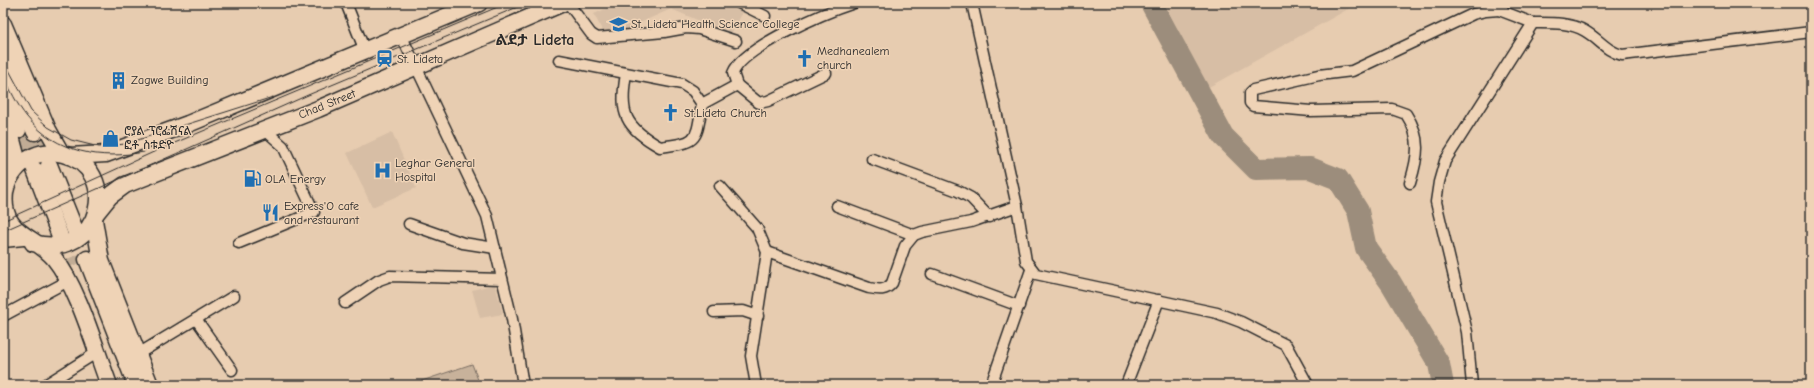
<svg xmlns="http://www.w3.org/2000/svg" width="1814" height="388" viewBox="0 0 1814 388" font-family="'Comic Neue','Noto Sans Ethiopic',sans-serif">
<style>
.built{fill:#d7bea5}
.green{fill:#c8b29b;stroke:#7a6e63}
.lines{fill:none;stroke-linecap:round;stroke-linejoin:round}
.river{stroke:#9c8d7b;stroke-width:22}
.primary-tunnel{stroke:#c1ac95;stroke-width:16;stroke-dasharray:16 8;stroke-linecap:butt}
.minor-casing{stroke:#2b2b2b;stroke-width:13}
.primary-casing{stroke:#2b2b2b;stroke-width:19}
.minor{stroke:#efd3b6;stroke-width:10}
.primary{stroke:#efd3b6;stroke-width:16}
.tram{stroke:#2b2b2b;stroke-width:1}
.labels{text-anchor:middle;stroke-width:3;stroke-linejoin:round;paint-order:stroke}
.poi-label{font-size:12px;fill:#2b2b2b;stroke:#efd3b6;text-anchor:start}
.street-label{font-size:12px;fill:#2b2b2b;stroke:#efd3b6}
.district-label{font-size:16px;font-weight:bold;fill:#2b2b2b;stroke:#efd3b6}
</style>
<rect width="100%" height="100%" fill="#e7ccb0"/>
<filter id="ink" filterUnits="userSpaceOnUse"><feTurbulence type="fractalNoise" baseFrequency=".025" numOctaves="2"/><feDisplacementMap in="SourceGraphic" scale="8" xChannelSelector="R" yChannelSelector="G"/><feConvolveMatrix kernelMatrix="1 2 1 2 8 2 1 2 1" color-interpolation-filters="sRGB"/></filter>
<g filter="url(#ink)">
<g class="built">
<path d="M619 3H726L744 10 731 34 671 9 606 38 594 14Z"/>
<path d="M1161 3H1359L1207 88Z"/>
<path d="M392 132 416 188 372 207 347 153Z"/>
<path d="M495 284 503 314 480 318 472 290Z"/>
</g>
<path class="green" d="M472 364 480 385H410Z"/>
<g class="lines">
<path class="river" d="M1151 3 1223 136 1256 169 1310 168 1338 179 1358 211 1366 248 1391 283 1439 364 1443 385"/>
<g class="primary-tunnel">
<path d="M35 132 49 165"/>
<path d="M21 137 35 170"/>
<path d="M75 230 87 259"/>
<path d="M60 236 72 266"/>
</g>
<defs>
<g id="minor">
<path d="M346 3 365 51"/>
<path d="M568 3 591 34 597 38 664 32 686 28 699 29 736 41"/>
<path d="M739 3 765 16"/>
<path d="M972 3 1017 206 1026 261 1036 274 1217 313 1241 322 1286 345 1308 385"/>
<path d="M1504 3 1499 10 1533 23"/>
<path d="M401 35 487 216 512 319 523 385"/>
<path d="M559 60 682 84 693 91 702 104 737 85"/>
<path d="M826 73 768 101 759 103 737 85 733 73C743 47 826 12 854 3"/>
<path d="M626 74C619 114 625 127 660 147 699 142 696 141 702 104"/>
<path d="M872 159 958 191 971 198 989 217"/>
<path d="M1410 183C1418 157 1422 138 1406 114L1392 109 1311 111 1253 106 1250 103V93L1253 90 1319 75 1352 71 1473 14 1486 11 1499 10"/>
<path d="M720 186 757 228 767 252 751 356 756 385"/>
<path d="M837 206 914 235"/>
<path d="M409 224 463 243 495 248"/>
<path d="M239 243 314 212 283 146 265 130"/>
<path d="M767 252 869 288C879 290 886 291 892 283L905 246 914 235 922 232 971 222 1017 206"/>
<path d="M932 274 1019 306"/>
<path d="M345 303 379 280 390 276 502 279"/>
<path d="M714 312 743 311 758 316"/>
<path d="M3 316 68 281"/>
<path d="M196 319 232 370"/>
<path d="M138 354 234 296"/>
<path d="M45 385 96 353"/>
<path d="M991 385 1031 270"/>
<path d="M1126 385 1159 300"/>
<path d="M1472 385 1467 332 1436 202 1439 182 1445 161 1533 23C1550 23 1570 22 1585 31 1599 39 1606 51 1622 55L1811 32"/>
</g>
<g id="primary">
<path d="M3 24 48 130 61 153"/>
<path d="M3 54 35 132"/>
<path d="M3 95 18 130"/>
<path d="M3 120 12 140 16 155 11 175"/>
<path d="M70 156 106 154 188 124 479 3"/>
<path d="M49 165 75 230"/>
<path d="M35 170 60 236"/>
<path d="M97 212 110 196 125 185 318 109 563 3"/>
<path d="M94 220 101 261 150 385"/>
<path d="M3 239 23 237"/>
<path d="M33 243C104 262 121 168 63 154 54 152 43 152 34 156 19 163 8 176 5 192 0 235 35 235 54 258 78 287 95 348 109 385"/>
<path d="M87 259 136 385"/>
</g>
</defs>
<use href="#minor" class="minor-casing"/>
<use href="#primary" class="primary-casing"/>
<use href="#minor" class="minor"/>
<use href="#primary" class="primary"/>
<g class="tram">
<path d="M3 59 31 111 48 127 71 140 99 147 125 144 273 97"/>
<path d="M3 75C10 89 17 105 27 117 56 153 101 160 144 152"/>
<path d="M3 221 158 150 507 3"/>
<path d="M3 231 308 95 527 3"/>
</g>
</g>
</g>
<defs>
<symbol id="university-bare" viewBox="-9 -9 18 18"><path d="M0-5L7-2L0 1L-7-2ZM-4 1L0 2.5L4 1V4Q0 6-4 4Z" fill="#1f6fb2" stroke="#efd3b6" stroke-width="2.5" paint-order="stroke"/></symbol>
<symbol id="church-bare" viewBox="-9 -9 18 18"><path d="M-1.2-6h2.4v3.5h3.3v2.4h-3.3V6h-2.4V-.1h-3.3v-2.4h3.3Z" fill="#1f6fb2" stroke="#efd3b6" stroke-width="2.5" paint-order="stroke"/></symbol>
<symbol id="station-bare" viewBox="-9 -9 18 18"><path d="M-3-6H3Q5-6 5-4V2Q5 4 3 4L4.5 6H3L1.5 4h-3L-3 6H-4.5L-3 4Q-5 4-5 2V-4Q-5-6-3-6ZM-3.5-4v3h7v-3ZM-3.5 1v1.5H-2V1ZM2 1v1.5H3.5V1Z" fill="#1f6fb2" stroke="#efd3b6" stroke-width="2.5" paint-order="stroke"/></symbol>
<symbol id="building-bare" viewBox="-9 -9 18 18"><path d="M-4-6H4V6H1V3H-1V6H-4ZM-2.5-4.3h1.7v1.8h-1.7ZM.8-4.3h1.7v1.8H.8ZM-2.5-1h1.7V.8h-1.7ZM.8-1h1.7V.8H.8Z" fill="#1f6fb2" stroke="#efd3b6" stroke-width="2.5" paint-order="stroke"/></symbol>
<symbol id="shop-bare" viewBox="-9 -9 18 18"><path d="M-5-2.5h2.3a2.7 3.5 0 0 1 5.4 0H5L5.5 6h-11ZM-1.5-2.5h3a1.5 2.3 0 0 0-3 0Z" fill="#1f6fb2" stroke="#efd3b6" stroke-width="2.5" paint-order="stroke"/></symbol>
<symbol id="hospital-bare" viewBox="-9 -9 18 18"><path d="M-5-5h3v3.5h4V-5h3V5h-3V1.5h-4V5h-3Z" fill="#1f6fb2" stroke="#efd3b6" stroke-width="2.5" paint-order="stroke"/></symbol>
<symbol id="fuel-bare" viewBox="-9 -9 18 18"><path d="M-5.5-6h7V0h2V4h1.3V-2.5L3-4.5l.8-.8L6-3V5H2.5V1h-1V6h-7ZM-4.2-4.7v3.2H.2V-4.7Z" fill="#1f6fb2" stroke="#efd3b6" stroke-width="2.5" paint-order="stroke"/></symbol>
<symbol id="restaurant-bare" viewBox="-9 -9 18 18"><path d="M-5-6h1v4h1v-4h1v4h1v-4h1v5L-1.5 .5V6h-2V.5L-5-1ZM5-6V6H3V1.5H1.5Q1.5-4 5-6Z" fill="#1f6fb2" stroke="#efd3b6" stroke-width="2.5" paint-order="stroke"/></symbol>
</defs>
<g fill-rule="evenodd">
<use href="#university-bare" x="606" y="12" width="25" height="25"/>
<use href="#church-bare" x="792" y="46" width="25" height="25"/>
<use href="#station-bare" x="372" y="46" width="25" height="25"/>
<use href="#building-bare" x="106" y="68" width="25" height="25"/>
<use href="#church-bare" x="658" y="100" width="25" height="25"/>
<use href="#shop-bare" x="98" y="126" width="25" height="25"/>
<use href="#hospital-bare" x="370" y="158" width="25" height="25"/>
<use href="#fuel-bare" x="240" y="166" width="25" height="25"/>
<use href="#restaurant-bare" x="258" y="200" width="25" height="25"/>
</g>
<g class="labels">
<g class="poi-label">
<text x="631" y="28">St. Lideta Health Science College</text>
<text x="817" y="55">Medhanealem<tspan x="817" dy="14">church</tspan></text>
<text x="397" y="63">St. Lideta</text>
<text x="131" y="84">Zagwe Building</text>
<text x="684" y="117">St.Lideta Church</text>
<text x="124" y="135">ሮያል ፕሮፌሽናል<tspan x="124" dy="14">ፎቶ ስቱድዮ</tspan></text>
<text x="395" y="167">Leghar General<tspan x="395" dy="14">Hospital</tspan></text>
<text x="265" y="183">OLA Energy</text>
<text x="284" y="210">Express'O cafe<tspan x="284" dy="14">and restaurant</tspan></text>
</g>
<g class="street-label">
<text transform="translate(327 104) rotate(-22)" y="4">Chad Street</text>
</g>
<g class="district-label">
<text x="535" y="45">ልደታ Lideta</text>
</g>
</g>
<rect width="1814" height="388" fill="none" stroke="#efd3b6" stroke-width="16"/>
<rect x="8" y="8" width="1798" height="372" fill="none" stroke="#2b2b2b" stroke-width="1.5" filter="url(#ink)"/>
</svg>
